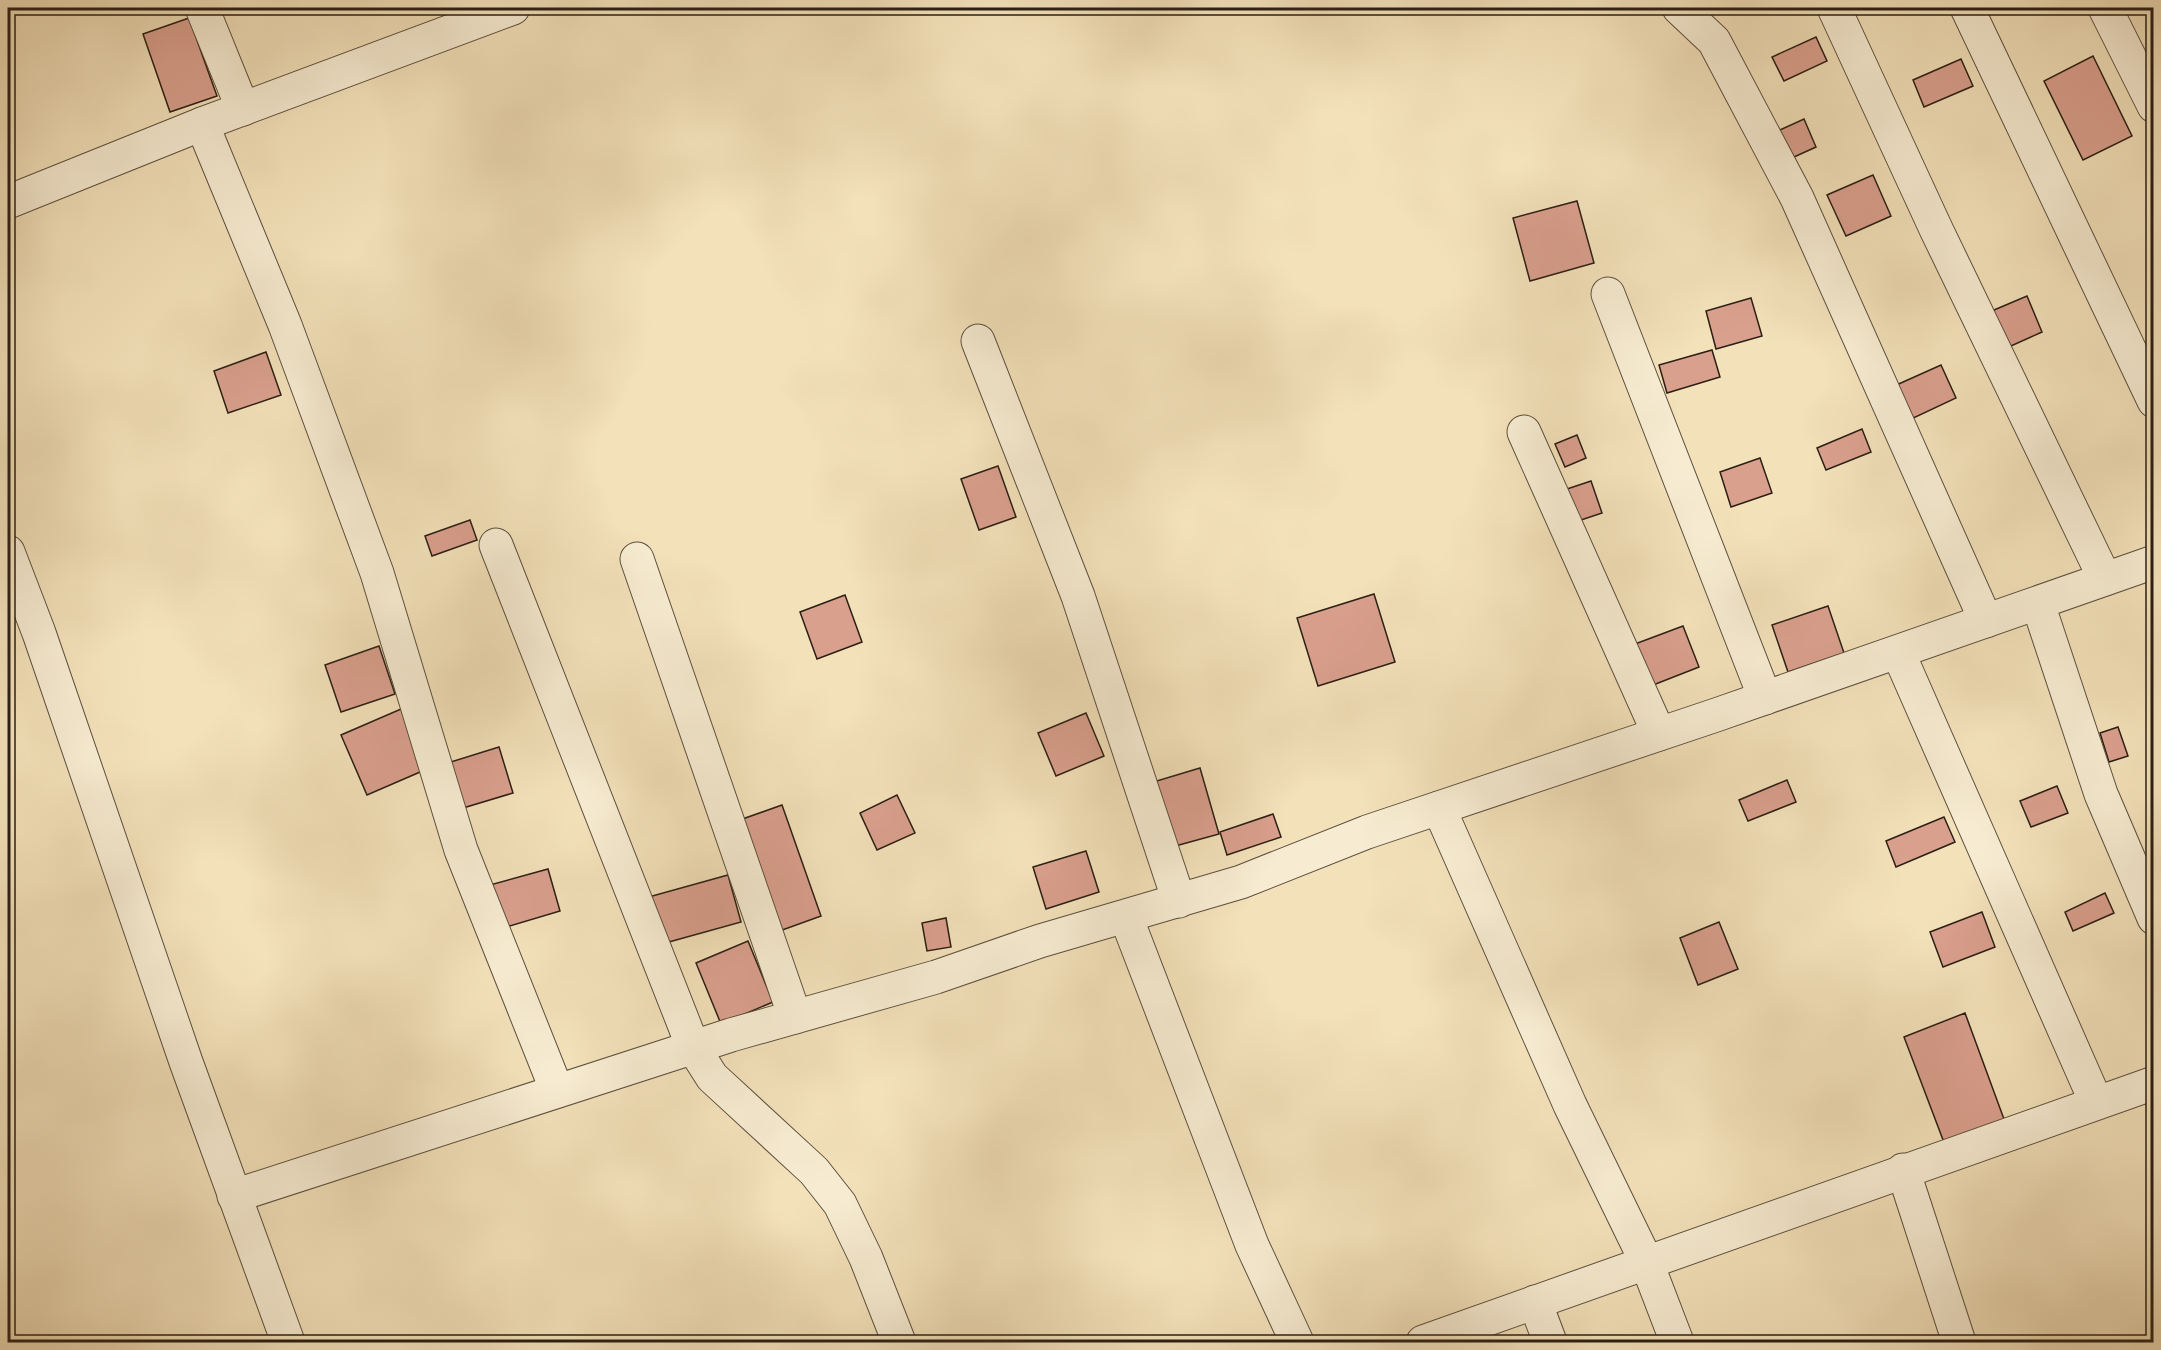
<svg xmlns="http://www.w3.org/2000/svg" width="2161" height="1350" viewBox="0 0 2161 1350" font-family="'Libre Caslon Text',serif">
<style>
.building{fill:#daa08e;stroke:#2a1f14;stroke-width:1.5}
.lines{fill:none;stroke-linecap:round;stroke-linejoin:round}
.minor-casing{stroke:#5c503e;stroke-width:35}
.minor{stroke:#f7ecd2;stroke-width:33}
</style>
<rect width="100%" height="100%" fill="#f3e1ba"/>
<filter id="stains"><feTurbulence type="fractalNoise" baseFrequency=".00333" numOctaves="4"/><feColorMatrix values="0 0 0 0 .2 0 0 0 0 .09 0 0 0 0 .02 0 0 0 .5 -.17"/></filter>
<radialGradient id="worn" r=".72"><stop offset=".6" stop-color="#630" stop-opacity="0"/><stop offset="1" stop-color="#630" stop-opacity=".3"/></radialGradient>
<g class="building">
<path d="M189 18 217 96 170 112 143 34Z"/>
<path d="M1816 37 1827 61 1784 81 1772 57Z"/>
<path d="M2093 56 2132 136 2083 160 2044 81Z"/>
<path d="M1961 59 1973 86 1924 107 1913 80Z"/>
<path d="M1804 119 1816 147 1783 162 1771 134Z"/>
<path d="M1873 175 1891 216 1846 236 1827 195Z"/>
<path d="M1577 201 1594 263 1530 281 1513 218Z"/>
<path d="M2027 296 2042 332 2002 350 1987 313Z"/>
<path d="M1751 298 1762 336 1716 349 1706 311Z"/>
<path d="M1712 350 1720 377 1667 393 1659 365Z"/>
<path d="M266 352 281 395 228 413 214 371Z"/>
<path d="M1941 365 1956 398 1907 421 1892 387Z"/>
<path d="M1862 429 1871 452 1826 470 1817 448Z"/>
<path d="M1577 435 1586 458 1565 467 1555 444Z"/>
<path d="M1760 458 1772 493 1731 507 1720 472Z"/>
<path d="M998 466 1016 517 979 530 961 479Z"/>
<path d="M1591 481 1602 513 1569 524 1558 492Z"/>
<path d="M470 520 477 540 432 556 425 536Z"/>
<path d="M1374 594 1395 662 1318 686 1297 618Z"/>
<path d="M845 595 862 642 817 659 800 612Z"/>
<path d="M1828 606 1844 653 1788 672 1772 625Z"/>
<path d="M1683 626 1699 667 1643 689 1627 647Z"/>
<path d="M379 646 395 694 341 712 325 665Z"/>
<path d="M401 709 427 769 367 795 341 735Z"/>
<path d="M1086 713 1104 756 1056 776 1038 733Z"/>
<path d="M2118 727 2128 756 2109 762 2100 733Z"/>
<path d="M499 747 513 793 453 811 438 766Z"/>
<path d="M1200 768 1219 834 1168 848 1150 783Z"/>
<path d="M1787 780 1796 802 1748 821 1739 800Z"/>
<path d="M2057 786 2068 813 2031 827 2020 801Z"/>
<path d="M897 795 915 833 877 850 860 813Z"/>
<path d="M782 805 821 916 774 933 734 822Z"/>
<path d="M1273 814 1281 837 1227 855 1220 832Z"/>
<path d="M1944 817 1955 842 1896 867 1886 841Z"/>
<path d="M1086 851 1099 892 1046 909 1033 867Z"/>
<path d="M548 869 560 911 503 928 490 885Z"/>
<path d="M728 875 741 922 658 945 645 898Z"/>
<path d="M2105 893 2114 913 2073 931 2065 912Z"/>
<path d="M1982 912 1995 947 1943 967 1930 932Z"/>
<path d="M946 918 951 947 927 951 922 923Z"/>
<path d="M1719 922 1738 969 1698 985 1680 938Z"/>
<path d="M748 941 773 1002 721 1024 696 963Z"/>
<path d="M1965 1013 2008 1130 1948 1153 1904 1037Z"/>
</g>
<g class="lines">
<defs>
<g id="minor">
<path d="M202 8 243 109"/>
<path d="M1679 8 1714 41 1797 198 1986 621"/>
<path d="M1834 8 1936 229 2105 579"/>
<path d="M1967 8 2154 401"/>
<path d="M2105 8 2154 106"/>
<path d="M202 124 285 325 377 573 461 850 557 1091"/>
<path d="M8 202 202 124 513 8"/>
<path d="M1608 294 1765 698"/>
<path d="M978 341 1078 596 1179 901"/>
<path d="M1524 432 1659 734"/>
<path d="M496 545 693 1047 712 1077 814 1171 840 1204 866 1258 899 1342"/>
<path d="M8 552 39 633 186 1062 288 1342"/>
<path d="M637 559 795 1017"/>
<path d="M2038 604 2101 794 2154 918"/>
<path d="M1898 652 2096 1102"/>
<path d="M1439 808 1570 1105 1646 1261 1677 1342"/>
<path d="M1126 917 1252 1245 1297 1342"/>
<path d="M1903 1170 1959 1342"/>
<path d="M234 1196 731 1035 936 977 1040 941 1241 882 1367 832 1716 715 2154 562"/>
<path d="M1535 1302 1550 1342"/>
<path d="M1423 1342 2154 1083"/>
</g>
</defs>
<use href="#minor" class="minor-casing"/>
<use href="#minor" class="minor"/>
</g>
<rect width="2161" height="1350" fill="none" stroke="#f3e1ba" stroke-width="30"/>
<rect x="9" y="9" width="2143" height="1332" fill="none" stroke="#2a1f14" stroke-width="3"/>
<rect x="15" y="15" width="2131" height="1320" fill="none" stroke="#2a1f14" stroke-width="1.5"/>
<rect width="100%" height="100%" filter="url(#stains)"/>
<rect width="100%" height="100%" fill="url(#worn)"/>
</svg>
